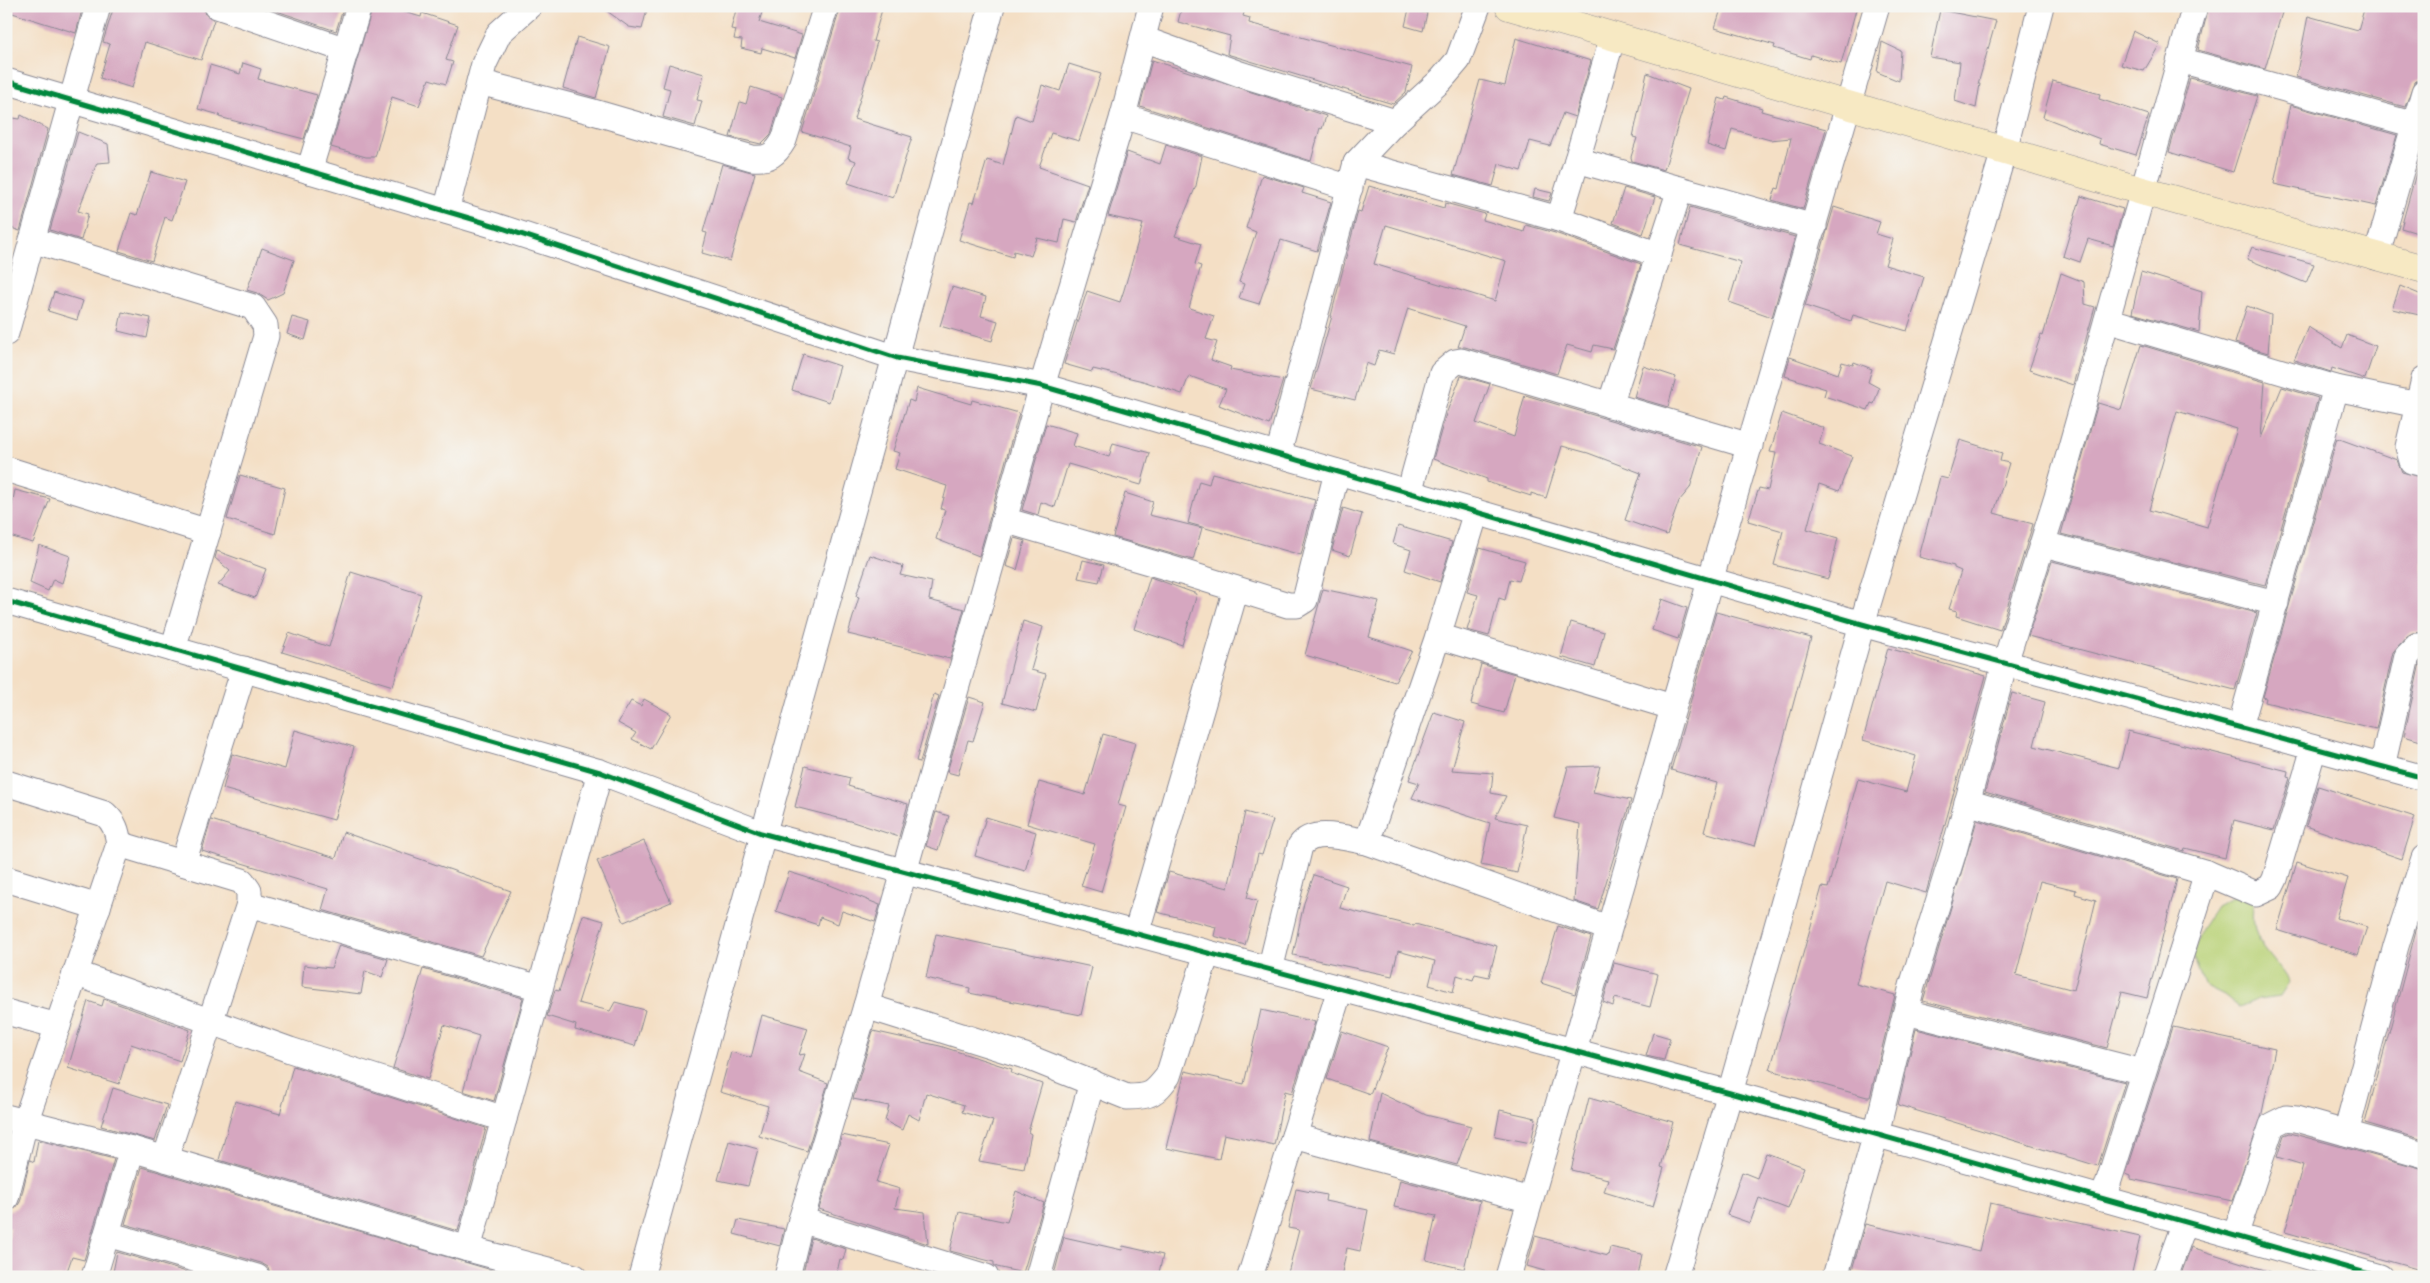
<svg xmlns="http://www.w3.org/2000/svg" width="2430" height="1283" viewBox="0 0 2430 1283" font-family="'Playpen Sans',sans-serif">
<style>
.green{fill:#b9d277;stroke:#6a806a}
.building{fill:#d6a7c0;fill-rule:evenodd}
.lines{fill:none;stroke-linecap:round;stroke-linejoin:round}
.street-casing{stroke:#888792;stroke-width:27}
.secondary-casing{stroke:#888792;stroke-width:29}
.street{stroke:#fff;stroke-width:25}
.secondary{stroke:#f7e9c3;stroke-width:28}
.cycleway-casing{stroke:#f6f6f2;stroke-width:8}
.cycleway{stroke:#00873e;stroke-width:5}
</style>
<rect width="100%" height="100%" fill="#f6f6f2"/>
<filter id="ink" filterUnits="userSpaceOnUse"><feTurbulence type="fractalNoise" baseFrequency=".02" numOctaves="2"/><feDisplacementMap in="SourceGraphic" scale="10" xChannelSelector="R" yChannelSelector="G"/><feConvolveMatrix kernelMatrix="1 2 1 2 8 2 1 2 1" color-interpolation-filters="sRGB"/></filter>
<filter id="wash" filterUnits="userSpaceOnUse"><feTurbulence type="fractalNoise" baseFrequency=".0096" numOctaves="4" result="noise"/><feDisplacementMap in="SourceGraphic" scale="20" xChannelSelector="R" yChannelSelector="G"/><feGaussianBlur stdDeviation="1.12" result="paint"/><feColorMatrix in="noise" values="0 0 0 0 0 0 0 0 0 0 0 0 0 0 0 0 0 1.4 0 .05"/><feComposite in="paint" operator="in"/></filter>
<g filter="url(#wash)">
<rect width="100%" height="100%" fill="#f4dfc5"/>
<path class="green" d="M2237 895 2255 899C2247 943 2270 950 2289 982L2280 996 2259 999 2239 1007 2224 995 2204 985 2193 956 2201 929 2216 906Z"/>
<g id="blocks">
<g class="building">
<path d="M6 6H83L76 33 6 11Z"/>
<path d="M114 6H203L206 15 214 20 201 60 145 42 132 88 100 78 110 44 103 42Z"/>
<path d="M262 6H344L336 31Z"/>
<path d="M373 6H383L421 17 422 13 458 25 446 60 453 62 446 84 429 79 419 106 392 97 375 157H366L331 147Z"/>
<path d="M600 6H633L647 9 642 29 629 27Z"/>
<path d="M737 6H764L759 22 802 35 795 58 762 48 761 53 741 48 742 40 734 39 736 30 731 29Z"/>
<path d="M841 6H883L873 41 877 42 854 119 912 137 893 198 848 183 856 161 848 158 851 147 802 132Z"/>
<path d="M1182 6H1246L1243 16 1250 18 1249 23 1412 67 1406 92 1393 104 1227 54 1230 36 1178 22Z"/>
<path d="M1722 6H1857L1841 64 1811 55 1810 59 1774 48 1775 45 1715 28Z"/>
<path d="M2209 6H2284L2265 69 2198 50Z"/>
<path d="M2365 6H2424V78L2414 82 2405 107 2296 77 2308 16 2358 30Z"/>
<path d="M1409 9 1427 13 1423 31 1405 26Z"/>
<path d="M1940 10 1996 21 1978 84H1980L1976 108 1955 101 1960 62 1930 57Z"/>
<path d="M2133 31 2160 44 2144 71 2121 65Z"/>
<path d="M577 37 610 47 596 98 563 88Z"/>
<path d="M1516 38 1591 61 1575 117 1563 113 1550 146 1530 141 1521 171 1499 164 1493 186 1453 175 1480 80 1505 86Z"/>
<path d="M1882 42 1901 51 1899 81 1877 72Z"/>
<path d="M1152 60 1326 116 1322 129 1320 128 1311 161 1140 106Z"/>
<path d="M243 63 261 69 258 79 317 95 304 139 219 117 220 115 198 109 210 65 240 74Z"/>
<path d="M669 64 704 74 697 100 702 101 695 126 663 117 670 89 663 87Z"/>
<path d="M1069 64 1101 74 1079 141 1051 133 1039 167 1088 184 1076 222 1064 219 1059 243 1037 238 1031 256 1014 251 1013 257 959 240 970 202 974 203 987 160 1003 165 1016 115 1032 121 1042 85 1060 91Z"/>
<path d="M1647 73 1689 89 1664 170 1632 161 1631 157 1637 138 1633 137Z"/>
<path d="M2190 78 2257 96 2233 172 2169 152Z"/>
<path d="M2053 81 2100 94 2099 99 2149 115 2136 155 2099 144 2100 139 2043 117Z"/>
<path d="M751 87 782 97 771 134 761 144 730 137 740 102 746 104Z"/>
<path d="M1726 97 1762 108 1761 111 1826 129 1803 209 1772 200 1776 188 1779 189 1791 138 1770 140 1732 129 1726 151 1707 145 1719 98 1725 100Z"/>
<path d="M2290 105 2397 135 2376 206 2274 184Z"/>
<path d="M21 115 48 129 20 231 6 226V117L20 119Z"/>
<path d="M78 132 108 144 110 162 97 163 78 211 88 214 81 240 50 230Z"/>
<path d="M2424 144V235L2401 228Z"/>
<path d="M1166 145 1202 156 1196 186 1175 236 1201 244 1195 264 1201 266 1189 308 1214 316 1206 339 1217 342 1211 360 1231 367 1230 370 1283 380 1269 425 1219 405 1226 389 1189 376 1182 394 1143 381 1093 369 1092 372 1064 364 1087 291 1120 302 1124 290 1143 224 1108 216 1127 152 1160 164Z"/>
<path d="M722 164 755 173 730 261 702 253 707 233 703 232Z"/>
<path d="M151 172 185 182 172 220 165 217 152 261 119 251 131 213 137 215Z"/>
<path d="M1262 175 1304 188 1302 193 1331 202 1317 251 1281 240 1259 304 1239 298 1244 284 1239 282 1256 232 1246 228Z"/>
<path d="M1369 186 1444 208 1445 203 1485 214 1483 220 1524 232 1526 225 1555 233 1641 264 1613 349 1594 345 1592 352 1567 345 1557 374 1465 347H1458L1465 326 1408 308 1394 354 1379 350 1374 366 1366 363 1355 400 1311 389 1332 316H1331L1358 211 1361 212ZM1386 225 1506 261 1495 301 1374 264Z"/>
<path d="M1624 188 1655 197 1643 234 1613 223Z"/>
<path d="M1535 189 1552 193 1549 201 1533 197Z"/>
<path d="M2081 196 2123 209 2113 246 2088 239 2080 262 2063 256Z"/>
<path d="M1690 207 1795 237 1772 317 1729 302 1741 262 1680 245Z"/>
<path d="M1834 207 1880 222 1876 234 1893 239 1885 265 1924 277 1907 331 1853 315 1851 321 1805 306Z"/>
<path d="M2252 247 2314 264 2306 283 2247 259Z"/>
<path d="M262 248 294 260 283 293 268 300 257 293 247 290Z"/>
<path d="M2141 272 2202 291 2199 332 2132 313Z"/>
<path d="M2061 273 2084 282 2085 304 2095 307 2073 385 2029 370 2041 335 2043 336Z"/>
<path d="M2400 286 2424 296V316L2392 309Z"/>
<path d="M952 287 986 297 981 316 998 321 992 341 940 326Z"/>
<path d="M54 292 83 301 77 320 48 311Z"/>
<path d="M2247 306 2271 315 2268 353 2235 343Z"/>
<path d="M122 312 151 318 147 338 118 331Z"/>
<path d="M292 317 310 322 305 340 287 334Z"/>
<path d="M2308 327 2342 348 2347 335 2376 346 2365 379 2332 368 2331 372 2294 360Z"/>
<path d="M2141 345 2265 382 2261 438 2282 387 2318 398 2265 585 2061 534 2098 403 2121 410ZM2177 411 2237 429 2207 527 2149 510Z"/>
<path d="M803 354 840 366 829 402 792 390Z"/>
<path d="M1790 357 1838 374 1842 362 1853 365 1854 362 1872 369 1868 382 1879 388 1874 404 1871 403 1868 410 1824 396 1826 389 1785 376Z"/>
<path d="M1643 366 1676 377 1668 407 1634 397Z"/>
<path d="M1461 376 1490 384 1476 423 1514 437 1525 395 1702 447 1690 488 1679 501 1667 535 1625 520 1641 473 1588 453 1562 446 1546 498 1531 493V496L1487 482V479L1433 459 1446 414Z"/>
<path d="M917 388 971 404 972 400 1019 413 979 556 936 539 945 510 941 509 947 486 895 469 900 453 893 451 909 400 914 402Z"/>
<path d="M1782 413 1824 428 1819 444 1852 456 1839 491 1819 484 1807 529 1838 538 1828 579 1774 565 1783 531 1748 521 1759 488 1768 490 1776 453 1770 452Z"/>
<path d="M1046 424 1077 433 1073 446 1109 457 1113 443 1150 453 1141 485 1068 464 1055 507 1041 502 1038 515 1022 510Z"/>
<path d="M2337 438 2397 460 2402 472 2424 478V632L2412 633 2407 636 2393 652 2376 729 2265 702 2266 698 2263 697Z"/>
<path d="M1960 440 2002 453 2000 461 2009 463 1994 513 2033 524 2000 630 1956 616 1957 611 1949 609 1961 571 1954 568V566L1919 557 1940 477 1948 479Z"/>
<path d="M1212 473 1315 500 1301 555 1188 523 1199 481 1209 484Z"/>
<path d="M240 475 285 488 275 534 227 519Z"/>
<path d="M15 490 50 499 33 543 6 535Z"/>
<path d="M1125 493 1153 502 1149 515 1202 528 1193 560 1113 537Z"/>
<path d="M1343 508 1362 514 1350 556 1332 550Z"/>
<path d="M1398 526 1452 542 1440 582 1405 570 1411 550 1393 544Z"/>
<path d="M1014 538 1025 541 1017 570 1006 566Z"/>
<path d="M39 545 70 556 62 583 53 579 48 591 30 583Z"/>
<path d="M1480 548 1525 561 1519 581 1510 579 1505 600 1499 598 1489 636 1467 630 1478 595 1467 592Z"/>
<path d="M217 551 266 569 255 598 218 585 230 571 215 558Z"/>
<path d="M870 555 903 566 900 575 932 582 929 600 964 609 950 659 848 634 859 597 856 596Z"/>
<path d="M1083 560 1104 565 1099 582 1078 578Z"/>
<path d="M2052 561 2257 613 2235 690 2028 636Z"/>
<path d="M351 572 421 594 393 686 282 652 289 633 329 647Z"/>
<path d="M1150 577 1197 594 1182 645 1134 629Z"/>
<path d="M1323 589 1379 601 1369 637 1412 651 1395 682 1305 655Z"/>
<path d="M1662 599 1687 608 1678 639 1652 630Z"/>
<path d="M1716 612 1811 638 1755 846 1704 832 1717 783 1671 770Z"/>
<path d="M1023 621 1043 627 1031 670 1046 674 1036 712 1002 703Z"/>
<path d="M1571 622 1604 632 1595 667 1561 657Z"/>
<path d="M1888 648 1986 676 1926 893 1885 881 1856 984 1895 995 1870 1097H1867L1770 1070 1822 887 1828 888 1858 779 1906 792 1916 756 1863 740Z"/>
<path d="M2423 660H2424V742L2404 736 2420 663Z"/>
<path d="M1481 664 1515 674 1504 713 1471 704Z"/>
<path d="M2012 693 2045 702 2034 746 2119 768 2128 731 2288 771 2287 777 2290 778 2274 830 2234 820 2225 858 2185 848 2184 851 1985 792Z"/>
<path d="M934 694 939 696 920 762 916 761Z"/>
<path d="M969 697 985 702 973 741 968 740 958 775 947 772Z"/>
<path d="M644 699 671 714 651 749 632 739 636 733 618 723 631 701 641 706Z"/>
<path d="M1434 712 1465 722 1452 770 1493 773 1491 793 1506 796 1495 818 1527 825 1517 873 1481 865 1490 823 1412 798 1419 783 1409 780Z"/>
<path d="M295 730 354 747 334 820 223 789 232 754 285 769Z"/>
<path d="M1103 734 1135 743 1118 805 1126 807 1101 892 1081 886 1095 844 1027 824 1039 782 1085 795Z"/>
<path d="M805 766 850 778 848 786 908 804 899 837 850 821 795 807Z"/>
<path d="M1600 766 1593 792 1631 800 1598 909 1574 901 1580 824 1554 818 1568 767Z"/>
<path d="M2318 786 2415 817 2402 859 2306 826Z"/>
<path d="M936 812 949 816 938 850 926 846Z"/>
<path d="M1245 812 1273 820 1262 855 1258 854 1247 898 1257 901 1245 945 1214 936 1216 927 1157 912 1169 872 1228 888Z"/>
<path d="M986 817 1036 832 1025 871 975 856Z"/>
<path d="M211 820 336 858 343 832 511 891 481 956 322 910 328 889 202 851Z"/>
<path d="M1977 820 2177 879 2147 998 2122 992 2107 1048 1923 1001ZM2040 881 2076 890 2075 894 2096 900 2074 990 2016 975Z"/>
<path d="M644 841 671 902 624 922 597 861Z"/>
<path d="M2297 862 2348 878 2336 918 2367 927 2358 955 2277 930Z"/>
<path d="M789 872 830 885 880 905 875 922 842 911 838 924 820 917 818 925 776 911Z"/>
<path d="M1314 875 1347 886 1340 908 1414 926 1415 924 1497 946 1489 977 1475 974 1473 980 1457 975 1453 992 1429 985 1435 961 1398 951 1392 976 1293 955 1304 903Z"/>
<path d="M583 915 604 921 578 1003 610 1011 615 1002 645 1010 635 1046 575 1030 576 1025 547 1016 555 990 559 991Z"/>
<path d="M2418 923H2424V1140L2365 1123Z"/>
<path d="M1558 926 1591 937 1575 994 1541 983Z"/>
<path d="M936 934 1092 967 1081 1015 969 993 970 988 926 978Z"/>
<path d="M339 945 388 959 382 977 365 971 361 994 302 987 304 965 331 968Z"/>
<path d="M1614 963 1658 974 1650 1007 1615 998 1613 1006 1603 1002Z"/>
<path d="M423 969 523 998 494 1101 463 1091 479 1036 444 1025 428 1079 393 1068Z"/>
<path d="M104 999 190 1030 180 1061 131 1044 119 1084 68 1068 88 1001 102 1006Z"/>
<path d="M1261 1010 1315 1022 1292 1093 1285 1091 1274 1145 1224 1134 1219 1159 1166 1148 1185 1071 1244 1084Z"/>
<path d="M762 1015 808 1028 799 1055 805 1054 799 1072 828 1083 807 1151 759 1136 768 1106 720 1092 731 1052 751 1058Z"/>
<path d="M2173 1027 2275 1049 2261 1118 2232 1201 2131 1179V1176L2126 1174Z"/>
<path d="M1916 1029 2125 1082 2098 1166 1898 1105Z"/>
<path d="M873 1031 940 1046 1012 1069 1011 1073 1042 1084 1028 1132 1031 1134 1024 1169 979 1161 993 1121 962 1112 964 1105 926 1093 919 1120 908 1114 902 1130 885 1121 889 1106 853 1099Z"/>
<path d="M1342 1031 1388 1047 1370 1094 1327 1079Z"/>
<path d="M1653 1033 1670 1038 1664 1060 1646 1056Z"/>
<path d="M293 1066 486 1128 458 1231 219 1160 235 1101 280 1114Z"/>
<path d="M113 1088 167 1105 155 1141 101 1126Z"/>
<path d="M1380 1093 1426 1115 1471 1126 1457 1165 1370 1142Z"/>
<path d="M1589 1098 1673 1122 1661 1167 1664 1168 1653 1207 1604 1192 1608 1179 1571 1170Z"/>
<path d="M1500 1110 1536 1118 1531 1143 1495 1136Z"/>
<path d="M2290 1133 2424 1169V1271L2285 1232 2303 1165 2277 1157 2284 1135Z"/>
<path d="M842 1135 889 1145 876 1182 900 1189 895 1208 925 1212 928 1244 819 1209Z"/>
<path d="M38 1140 114 1159 84 1260 72 1257 65 1277H24L6 1271 10 1228H6V1212L16 1208 20 1202 30 1160 34 1162Z"/>
<path d="M729 1141 758 1149 748 1186 718 1180Z"/>
<path d="M1766 1153 1804 1167 1788 1209 1759 1198 1750 1223 1727 1215 1742 1172 1757 1178Z"/>
<path d="M142 1167 495 1271 494 1277H271L268 1267 261 1263 125 1224Z"/>
<path d="M1400 1180 1480 1201 1464 1269 1426 1260 1436 1216 1394 1207Z"/>
<path d="M1296 1189 1326 1195 1325 1201 1368 1210 1360 1251 1347 1248 1341 1277H1287L1299 1230 1288 1228Z"/>
<path d="M1016 1191 1044 1203 1023 1273 997 1267 994 1265V1262L950 1251 959 1212 1007 1222Z"/>
<path d="M1990 1203 2140 1237 2131 1277H1882L1852 1270 1865 1224 1979 1251Z"/>
<path d="M738 1220 784 1229 780 1246 734 1234Z"/>
<path d="M1535 1236 1608 1256 1610 1247 1642 1254 1638 1277H1565L1527 1266Z"/>
<path d="M1064 1237 1122 1250 1123 1246 1163 1255 1158 1277 1054 1275Z"/>
<path d="M811 1238 846 1249 843 1260 840 1259 836 1277H802Z"/>
<path d="M2191 1247 2271 1272 2270 1277H2180Z"/>
<path d="M117 1252 204 1277H112Z"/>
</g>
</g>
</g>
<g filter="url(#ink)">
<use href="#blocks" fill-opacity="0" stroke="#888792" stroke-width="1"/>
<g class="lines">
<defs>
<g id="street">
<path d="M217 6 346 50"/>
<path d="M1613 36 1577 160 1814 227"/>
<path d="M1143 39 1240 74 1395 122"/>
<path d="M2180 60 2415 125"/>
<path d="M6 81 496 226 897 358 1042 386 1862 624 2424 778"/>
<path d="M479 82 590 111 752 158C769 160 776 154 784 140L826 6"/>
<path d="M1123 116 1350 188"/>
<path d="M1356 163 1559 219 1577 160"/>
<path d="M309 171 359 6"/>
<path d="M446 211 484 64 499 33 529 6"/>
<path d="M1559 219 1659 255"/>
<path d="M32 240 253 307 265 325 266 336 173 649"/>
<path d="M2376 257 2424 92"/>
<path d="M2107 320 2336 388 2418 405 2424 379"/>
<path d="M6 333 98 6"/>
<path d="M1610 405 1680 189"/>
<path d="M2418 405 2408 447 2412 461 2424 464"/>
<path d="M1278 455 1356 163 1395 122 1441 80 1458 60 1478 6"/>
<path d="M6 469 208 532"/>
<path d="M1409 493 1442 373 1455 362 1461 361 1750 446"/>
<path d="M1004 520 1166 567 1288 605H1297L1305 600 1337 472"/>
<path d="M2043 544 2276 603"/>
<path d="M6 601 600 772 761 833 1730 1093 2380 1277"/>
<path d="M1438 636 1672 707"/>
<path d="M2240 727 2336 388"/>
<path d="M2382 767 2407 656 2417 646H2424"/>
<path d="M6 783 105 814C115 823 117 831 119 844L25 1123 6 1198"/>
<path d="M1967 802 2207 873 2256 894 2271 887 2275 879 2314 748"/>
<path d="M1367 842 1438 636 1476 512"/>
<path d="M119 844 242 881 249 891V904L165 1159"/>
<path d="M183 863 244 669"/>
<path d="M6 879 98 907"/>
<path d="M249 904 540 988"/>
<path d="M1136 934 1236 589"/>
<path d="M1270 970 1300 846C1313 827 1348 839 1367 842L1608 928"/>
<path d="M75 973 290 1050 504 1119"/>
<path d="M866 1006 1025 1056 1127 1097C1151 1097 1154 1094 1168 1076L1207 953"/>
<path d="M6 1012 58 1026"/>
<path d="M1906 1012 2143 1072"/>
<path d="M6 1117 132 1149 468 1249 575 1277"/>
<path d="M2346 1133 2396 946 2424 858"/>
<path d="M1294 1136 1530 1200"/>
<path d="M2103 1199 2207 873"/>
<path d="M801 1220 986 1277"/>
<path d="M107 1234 257 1277"/>
<path d="M2235 1236 2272 1125 2286 1118 2296 1119 2424 1155"/>
<path d="M468 1249 600 772"/>
<path d="M94 1277 132 1149"/>
<path d="M641 1277C756 853 877 430 992 6"/>
<path d="M787 1277 801 1220 866 1006 1042 386 1123 116 1151 6"/>
<path d="M1038 1277 1092 1082"/>
<path d="M1250 1277 1340 989"/>
<path d="M1508 1277 1877 6"/>
<path d="M1675 1277 1730 1093 1862 624 2004 151 2041 6"/>
<path d="M1835 1277 1876 1134 1912 986 1954 851 2005 663 2057 497 2195 6"/>
<path d="M2165 1277 2185 1222"/>
</g>
<path id="secondary" d="M1509 6 2142 191 2424 269"/>
</defs>
<use href="#street" class="street-casing"/>
<use href="#secondary" class="secondary-casing"/>
<use href="#street" class="street"/>
<use href="#secondary" class="secondary"/>
<defs>
<g id="cycleway">
<path d="M6 81 496 226 897 358 1042 386 1862 624 2424 778"/>
<path d="M6 601 600 772 761 833 1730 1093 2380 1277"/>
</g>
</defs>
<use href="#cycleway" class="cycleway-casing"/>
<use href="#cycleway" class="cycleway"/>
</g>
</g>
<rect width="2430" height="1283" fill="none" stroke="#f6f6f2" stroke-width="25"/>
</svg>
